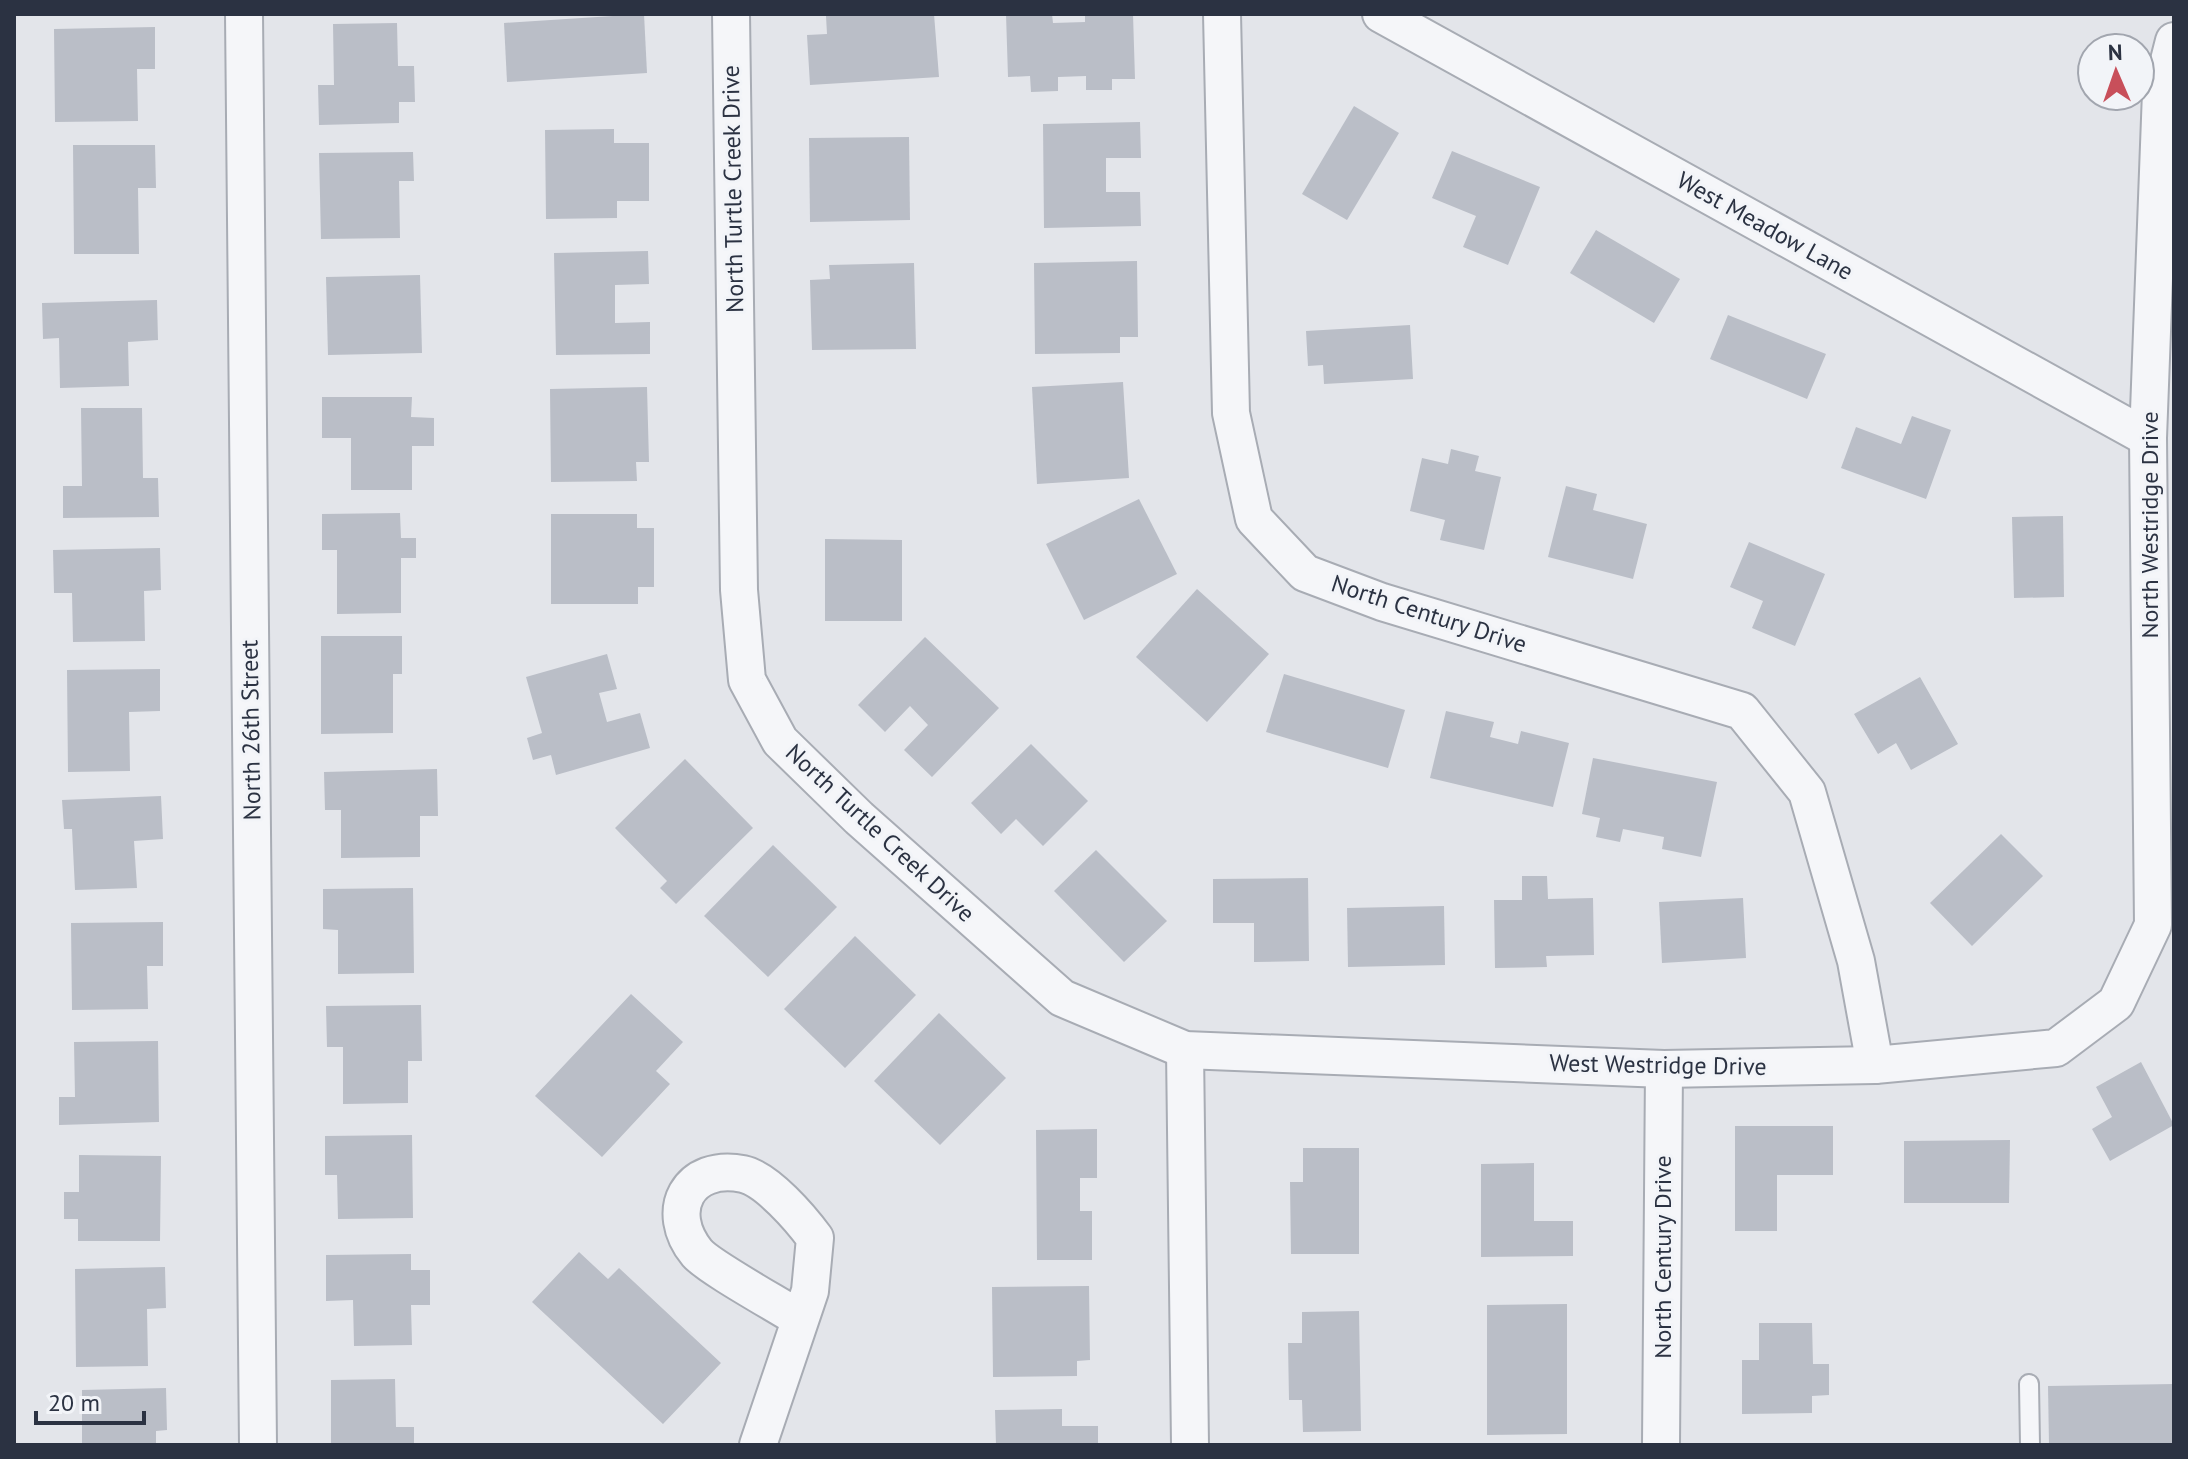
<svg xmlns="http://www.w3.org/2000/svg" width="2188" height="1459" viewBox="0 0 2188 1459" font-family="'PT Sans',sans-serif">
<style>
.building{fill:#babec7}
.lines{fill:none;stroke-linecap:round;stroke-linejoin:round}
.lane-casing{stroke:#a8acb4;stroke-width:22}
.street-casing{stroke:#a8acb4;stroke-width:40}
.lane{stroke:#f5f6f9;stroke-width:18}
.street{stroke:#f5f6f9;stroke-width:36}
.labels{text-anchor:middle;stroke-width:6;stroke-linejoin:round;paint-order:stroke}
.street-label{font-size:24px;fill:#2b3242;stroke:#f2f4f8}
</style>
<rect width="100%" height="100%" fill="#e3e5ea"/>
<g class="building">
<path d="M644 14 647 73 507 82 504 23Z"/>
<path d="M850 14H934L939 77 810 85 807 35 827 34 826 16Z"/>
<path d="M1006 14H1052L1053 23 1085 22V14H1133L1135 79H1112V90H1086V76L1058 77V91L1031 92 1030 76 1008 77Z"/>
<path d="M397 23 398 66H414L415 102H399V123L319 125 318 85H334L333 24Z"/>
<path d="M155 27V69H137L138 121 55 122 54 29Z"/>
<path d="M1354 106 1399 133 1347 220 1302 194Z"/>
<path d="M1140 122 1141 158H1106V192H1140L1141 226 1044 228 1043 124Z"/>
<path d="M614 129V143H649V201H617V218L546 219 545 130Z"/>
<path d="M909 137 910 220 810 222 809 138Z"/>
<path d="M73 145H155L156 188H138L139 254H74Z"/>
<path d="M1452 151 1540 187 1508 265 1463 247 1476 216 1432 198Z"/>
<path d="M413 152 414 181H399L400 238 321 239 319 153Z"/>
<path d="M1596 230 1680 279 1654 323 1570 273Z"/>
<path d="M648 251 649 284 615 285V323L650 322V354L556 355 554 253Z"/>
<path d="M1137 261 1138 337H1120V353L1035 354 1034 263Z"/>
<path d="M914 263 916 349 812 350 810 280 830 279 829 265Z"/>
<path d="M420 275 422 353 328 355 326 277Z"/>
<path d="M157 300 158 340 128 342 129 386 60 388 59 338 43 339 42 303Z"/>
<path d="M1728 315 1826 354 1807 399 1710 359Z"/>
<path d="M1410 325 1413 379 1324 384 1323 365 1308 366 1306 331Z"/>
<path d="M1123 382 1129 478 1037 484 1032 387Z"/>
<path d="M647 387 649 462H636L637 481 551 482 550 389Z"/>
<path d="M322 397H412L411 417 434 418V446H412V490H351V438H322Z"/>
<path d="M81 408H142L143 478H158L159 517 63 518V486H82Z"/>
<path d="M1912 416 1951 430 1926 499 1841 468 1856 427 1901 444Z"/>
<path d="M1451 449 1479 456 1475 471 1501 477 1484 550 1440 540 1445 520 1410 511 1422 458 1448 464Z"/>
<path d="M1566 486 1597 494 1593 510 1647 524 1633 579 1548 557Z"/>
<path d="M1139 499 1177 574 1084 620 1046 544Z"/>
<path d="M400 513 401 538H416V558H401V613L337 614V550H322V514Z"/>
<path d="M551 514H637V528H654V587H638V604H551Z"/>
<path d="M2063 516 2064 597 2014 598 2012 517Z"/>
<path d="M825 539 902 540V621H825Z"/>
<path d="M1749 542 1825 574 1795 646 1752 628 1763 601 1730 587Z"/>
<path d="M160 548 161 590 144 591 145 641 73 642 72 593H54L53 550Z"/>
<path d="M1197 589 1269 654 1207 722 1136 657Z"/>
<path d="M321 636H402V674H393V733L321 734Z"/>
<path d="M925 637 999 708 932 777 904 750 928 725 910 706 885 732 858 705Z"/>
<path d="M607 654 617 689 599 693 607 722 640 713 650 748 556 775 551 755 533 760 527 738 542 733 526 677Z"/>
<path d="M160 669V711L129 712 130 771 68 772 67 670Z"/>
<path d="M1284 674 1405 710 1388 768 1266 732Z"/>
<path d="M1920 677 1958 744 1911 770 1896 743 1878 754 1854 714Z"/>
<path d="M1446 711 1494 722 1490 737 1518 744 1521 731 1569 743 1553 807 1430 778Z"/>
<path d="M1031 744 1088 801 1043 846 1016 819 1001 834 971 803Z"/>
<path d="M1593 758 1717 782 1701 857 1662 849 1664 837 1623 829 1620 842 1596 837 1600 818 1582 814Z"/>
<path d="M685 759 753 828 676 904 660 888 667 881 615 828Z"/>
<path d="M437 769 438 816H420V857L341 858V810H325L324 772Z"/>
<path d="M161 796 163 839 134 841 137 888 75 890 72 829H64L62 800Z"/>
<path d="M2001 834 2043 876 1972 946 1930 903Z"/>
<path d="M773 845 837 907 768 977 704 916Z"/>
<path d="M1096 850 1167 921 1124 962 1054 891Z"/>
<path d="M1522 876H1547L1548 899 1593 898 1594 955 1546 956 1547 967 1495 968 1494 900H1522Z"/>
<path d="M1308 878 1309 961 1254 962V923H1213V879Z"/>
<path d="M413 888 414 973 338 974V930L323 929V889Z"/>
<path d="M1743 898 1746 958 1662 963 1659 902Z"/>
<path d="M1444 906 1445 965 1348 967 1347 908Z"/>
<path d="M163 922V966H147L148 1009 72 1010 71 923Z"/>
<path d="M855 936 916 995 845 1068 784 1009Z"/>
<path d="M631 994 683 1042 656 1071 670 1084 602 1157 535 1096Z"/>
<path d="M421 1005 422 1061H408V1103L343 1104V1047H327L326 1006Z"/>
<path d="M939 1013 1006 1078 940 1145 874 1081Z"/>
<path d="M158 1041 159 1122 59 1125V1097H75L74 1042Z"/>
<path d="M2141 1062 2174 1125 2110 1161 2092 1129 2112 1117 2096 1087Z"/>
<path d="M1735 1126H1833V1175H1777V1231H1735Z"/>
<path d="M1097 1129V1178H1080V1211H1092V1260H1037L1036 1130Z"/>
<path d="M412 1135 413 1218 338 1219 337 1175H325V1136Z"/>
<path d="M2010 1140 2009 1203H1904V1141Z"/>
<path d="M1303 1148H1359V1254H1291L1290 1182H1303Z"/>
<path d="M79 1155 161 1156 160 1241H78V1219H64V1192H79Z"/>
<path d="M1534 1163V1221H1573V1256L1481 1257V1164Z"/>
<path d="M579 1252 608 1279 619 1268 721 1363 663 1424 532 1302Z"/>
<path d="M411 1254V1270H430V1305H411L412 1345 354 1346 353 1300 326 1301V1255Z"/>
<path d="M165 1267 166 1308 147 1309 148 1366 76 1367 75 1269Z"/>
<path d="M1089 1286 1090 1360 1077 1361V1376L993 1377 992 1287Z"/>
<path d="M1567 1304V1434L1487 1435V1305Z"/>
<path d="M1359 1311 1361 1431 1303 1432 1302 1400H1289L1288 1343H1302V1312Z"/>
<path d="M1759 1323H1812L1813 1364H1829V1395L1812 1396V1413L1742 1414V1360H1759Z"/>
<path d="M395 1379 396 1427H414V1445H331V1380Z"/>
<path d="M2174 1384V1445H2049L2048 1386Z"/>
<path d="M166 1388 167 1430 156 1431V1445H82V1390Z"/>
<path d="M1062 1409V1426H1098V1445H996L995 1410Z"/>
</g>
<g class="lines">
<defs>
<path id="lane" d="M2029 1384 2030 1445"/>
<g id="street">
<path d="M244 14 258 1445"/>
<path d="M731 14 739 590 747 680 780 741 859 818 1062 998 1185 1050 1664 1069 1875 1065 2056 1048 2116 1003 2153 925 2148 438 2161 92 2174 41"/>
<path d="M1222 14 1231 413 1254 519 1305 573 1382 602 1742 711 1807 792 1856 961 1875 1065"/>
<path d="M1381 14 2148 438"/>
<path d="M1185 1050 1190 1445"/>
<path d="M758 1445 810 1291 815 1238C801 1219 767 1179 743 1174 688 1163 663 1211 697 1253 709 1267 780 1306 800 1319"/>
<path d="M1661 1445 1664 1069"/>
</g>
</defs>
<use href="#lane" class="lane-casing"/>
<use href="#street" class="street-casing"/>
<use href="#lane" class="lane"/>
<use href="#street" class="street"/>
</g>
<g class="labels">
<g class="street-label">
<text transform="translate(733 189) rotate(-91)" y="8">North Turtle Creek Drive</text>
<text transform="translate(1765 226) rotate(29)" y="8">West Meadow Lane</text>
<text transform="translate(2150 525) rotate(-90)" y="8">North Westridge Drive</text>
<text transform="translate(1429 614) rotate(18)" y="8">North Century Drive</text>
<text transform="translate(251 730) rotate(-91)" y="8">North 26th Street</text>
<text transform="translate(880 833) rotate(43)" y="8">North Turtle Creek Drive</text>
<text transform="translate(1658 1065) rotate(1)" y="8">West Westridge Drive</text>
<text transform="translate(1663 1257) rotate(-90)" y="8">North Century Drive</text>
</g>
</g>
<rect width="2188" height="1459" fill="none" stroke="#2b3242" stroke-width="32"/>
<g transform="translate(2116 72) rotate(358)"><circle r="38" fill="#f2f4f8" stroke="#a2a6af" stroke-width="2"/>
<path d="M0-6L14 30L0 20L-14 30Z" fill="#c84f5a"/>
<text y="-12" font-size="22" font-weight="bold" text-anchor="middle" fill="#2b3242">N</text>
</g>
<path d="M36 1411v12h108v-12" fill="none" stroke="#2b3242" stroke-width="4"/>
<text x="48" y="1411" font-size="24" fill="#2b3242" stroke="#f2f4f8" stroke-width="6" paint-order="stroke">20 m</text>
</svg>
